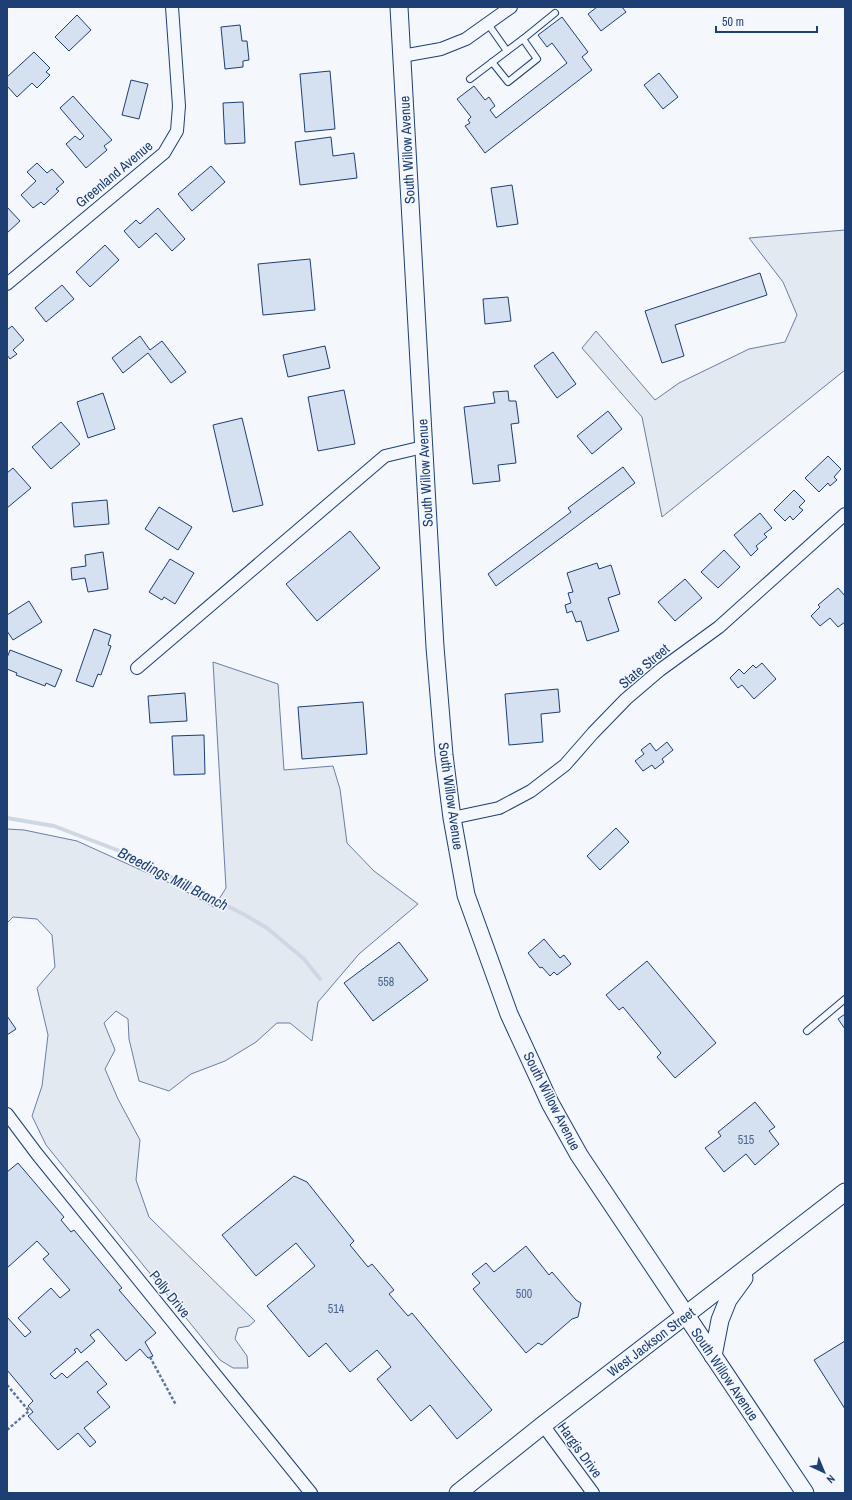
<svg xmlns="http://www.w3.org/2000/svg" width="852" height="1500" viewBox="0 0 852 1500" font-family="'Archivo Narrow',sans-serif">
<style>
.green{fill:#e3e9f0;stroke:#687fa3}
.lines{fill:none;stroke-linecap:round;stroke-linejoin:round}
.stream{stroke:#cfd7e4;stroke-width:4}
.building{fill:#d5e0f0;stroke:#1d3f73}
.lane-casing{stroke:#1d3f73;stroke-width:8}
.street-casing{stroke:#1d3f73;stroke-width:14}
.secondary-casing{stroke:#1d3f73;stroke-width:19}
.path{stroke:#5e769c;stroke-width:2.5;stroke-dasharray:3 2;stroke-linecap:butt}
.lane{stroke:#f4f7fb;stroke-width:6}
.street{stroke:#f4f7fb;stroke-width:12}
.secondary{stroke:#f4f7fb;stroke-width:17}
.labels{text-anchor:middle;stroke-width:3;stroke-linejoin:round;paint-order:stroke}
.number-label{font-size:12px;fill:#4b6792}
.street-label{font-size:14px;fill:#1d3f73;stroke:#f4f7fb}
.water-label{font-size:15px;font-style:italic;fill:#1d3f73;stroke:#f4f7fb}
</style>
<rect width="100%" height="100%" fill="#f4f7fb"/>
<g class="green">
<path d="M845 230V370L662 517 642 417 582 348 596 331 655 400 679 383 749 349 785 342 797 315 783 282 749 238Z"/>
<path d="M213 662 278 684 284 770 333 766 340 789 347 843 374 871 418 904 359 954 318 1002 312 1041 290 1023H277L256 1042 225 1061 191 1074 169 1091 139 1081 129 1039 128 1019 116 1011 104 1023 115 1050 105 1069 118 1099 140 1140 136 1180 149 1217 255 1321 249 1326 238 1328 235 1339 247 1356 248 1368H233L220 1360 46 1145 32 1116 42 1086 48 1035 37 988 55 967 52 935 37 919 13 917 7 923V829L24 830 77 841 174 885 214 907 226 888Z"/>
</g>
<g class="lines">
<path class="stream" d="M7 818 54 826 117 850 185 884 245 915 267 928 304 959 320 979"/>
</g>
<g class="building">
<path d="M597 7H622L626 12 601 31 588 14Z"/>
<path d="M77 15 91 30 69 51 55 37Z"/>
<path d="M562 17 588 52 582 57 592 70 485 153 465 126 470 123 468 120 471 117 457 99 474 86 485 100 489 97 495 106 490 110 496 118 567 63 552 43 547 47 538 35Z"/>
<path d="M240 25 242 41H247L249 60 243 61V67L225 69 221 27Z"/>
<path d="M34 52 50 68 46 72 50 75 37 88 32 83 17 97 7 86V77Z"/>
<path d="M330 71 335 129 305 132 300 74Z"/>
<path d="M659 73 678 97 663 109 644 85Z"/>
<path d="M131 80 148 84 139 119 122 115Z"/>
<path d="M73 96 112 140 104 146 107 150 86 168 66 144 75 136 80 140 84 136 60 108Z"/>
<path d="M243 102 245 143 225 144 223 103Z"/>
<path d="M331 137 333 156 354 153 357 178 300 185 295 142Z"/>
<path d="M37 163 47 173 52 169 64 182 56 189 59 191 44 205 41 202 33 208 21 195 36 181 27 172Z"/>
<path d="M211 166 225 182 192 211 178 194Z"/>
<path d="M512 185 518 224 497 227 491 188Z"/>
<path d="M7 207 20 221 7 233Z"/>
<path d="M158 208 185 239 172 251 156 233 139 248 124 231 136 220 140 224Z"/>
<path d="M105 245 119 260 90 287 76 272Z"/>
<path d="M310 259 315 310 263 315 258 264Z"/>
<path d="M760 273 767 295 675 325 684 356 662 363 645 311Z"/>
<path d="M62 285 74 299 46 322 35 308Z"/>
<path d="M508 297 511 321 485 324 483 299Z"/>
<path d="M12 326 24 340 13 350 17 354 10 359 7 355V330Z"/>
<path d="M140 336 150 350 162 341 186 372 171 383 148 353 123 373 112 358Z"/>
<path d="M325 346 330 368 288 377 283 355Z"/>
<path d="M553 352 576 384 557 398 534 366Z"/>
<path d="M344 390 355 444 318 451 308 397Z"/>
<path d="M508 391 509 401H516L519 423 511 424 516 463 498 465 500 481 473 484 464 407 495 403 493 392Z"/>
<path d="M103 393 115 429 88 438 77 402Z"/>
<path d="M608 411 622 429 592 454 577 436Z"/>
<path d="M242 418 263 505 233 512 213 425Z"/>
<path d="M61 422 80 444 51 469 32 447Z"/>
<path d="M828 456 841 469 834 477 837 480 830 486 828 483 819 492 805 478Z"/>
<path d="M623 467 635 483 496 586 488 574 571 512 568 508Z"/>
<path d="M13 468 31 488 7 508V473Z"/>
<path d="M794 490 805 501 799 507 803 510 793 520 790 516 785 521 774 510Z"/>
<path d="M107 500 109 524 74 527 72 503Z"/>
<path d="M159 507 192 527 178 550 145 529Z"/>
<path d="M760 513 772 528 764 534 767 537 756 546 758 549 751 556 734 535Z"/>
<path d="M350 531 380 568 317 621 286 584Z"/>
<path d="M724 550 740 567 718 588 701 572Z"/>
<path d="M103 552 108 589 88 592 85 578 72 580 71 568 86 566 85 555Z"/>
<path d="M170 559 194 573 175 604 164 597 162 600 149 592Z"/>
<path d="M597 563 599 569 611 565 620 594 608 598 619 631 587 641 581 621 576 622 572 611 567 613 565 605 571 603 568 593 573 592 567 573Z"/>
<path d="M685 579 702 598 675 621 658 602Z"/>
<path d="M838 588 845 596V622L838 627 830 618 820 626 811 616 820 607 818 605Z"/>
<path d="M29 601 42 622 13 640 7 631V615Z"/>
<path d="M94 629 111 635 108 645 111 646 101 675 98 674 93 687 76 681Z"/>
<path d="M10 650 62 670 55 687 46 683 45 686 16 675 17 673 7 669V658Z"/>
<path d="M762 663 776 679 754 699 742 685 738 688 730 678 739 669 744 674 753 665 756 668Z"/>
<path d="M558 689 560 712 541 714 543 742 509 745 505 694Z"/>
<path d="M185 693 187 721 150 723 148 696Z"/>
<path d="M363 702 367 754 302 759 298 707Z"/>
<path d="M204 735 205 774 174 775 172 736Z"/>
<path d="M667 742 673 750 662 759 664 762 655 769 652 765 643 771 635 761 644 754 641 750 650 743 656 751Z"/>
<path d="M616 828 629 842 600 870 587 856Z"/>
<path d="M544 939 560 958 564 955 571 964 557 975 554 972 550 976 542 967 540 968 528 953Z"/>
<path d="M399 942 428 980 373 1021 344 983Z"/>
<path d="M647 961 716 1043 675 1078 657 1057 661 1053 623 1007 619 1010 606 995Z"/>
<path d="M845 1014V1029L838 1019Z"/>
<path d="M7 1016 16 1029 7 1035Z"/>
<path d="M755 1102 775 1127 769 1131 779 1144 755 1165 746 1154 724 1172 705 1148 721 1136 718 1132Z"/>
<path d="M18 1163 64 1217 61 1220 71 1232 74 1230 122 1288 119 1290 156 1333 145 1342 153 1356 148 1358 140 1349 126 1361 98 1329 90 1335 95 1341 81 1353 77 1348 74 1350 76 1352 50 1374 55 1379 62 1373 67 1378 87 1361 107 1384 97 1392 110 1407 84 1428 96 1442 90 1447 78 1433 58 1450 28 1416 33 1412 28 1406 33 1401 7 1370V1317L25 1337 31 1332 18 1318 51 1288 60 1298 70 1290 43 1259 49 1254 37 1241 7 1268V1172Z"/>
<path d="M294 1176 307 1182 354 1241 350 1245 368 1267 372 1264 394 1290 389 1294 408 1316 412 1313 492 1410 457 1439 430 1405 411 1421 377 1379 391 1367 377 1350 350 1372 326 1343 309 1357 267 1306 315 1266 296 1243 256 1276 222 1235Z"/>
<path d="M526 1246 549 1275 552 1272 576 1300 581 1303 578 1317 572 1319 542 1345 538 1343 526 1353 473 1289 480 1283 472 1274 486 1263 494 1272Z"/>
<path d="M845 1341V1409L814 1360Z"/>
</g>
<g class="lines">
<defs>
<g id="lane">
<path d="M523 39 555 13"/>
<path d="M492 62 508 82 537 59 523 39 507 51"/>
<path d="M470 79 507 51 488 24"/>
<path d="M807 1031 845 999"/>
</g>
<g id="street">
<path d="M402 56 441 49 466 39 511 7"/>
<path d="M7 284 164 153 177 131 179 106 172 7"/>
<path d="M137 668 385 456 423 447"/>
<path d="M452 818 499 808 531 791 565 765 593 733 626 699 660 670 719 627 845 514"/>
<path d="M7 1114 37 1154 311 1493"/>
<path d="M543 1425 593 1493"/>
</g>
<g id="secondary">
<path d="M399 7 435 647 444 755 452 818 466 895 509 1014 550 1103 579 1155 805 1493"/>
<path d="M713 1356 720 1320 728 1300 744 1278"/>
<path d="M458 1493 543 1425 845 1192"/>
</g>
</defs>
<use href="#lane" class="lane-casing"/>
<use href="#street" class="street-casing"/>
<use href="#secondary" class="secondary-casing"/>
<g class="path">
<path d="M150 1357 176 1405"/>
<path d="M7 1385 29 1411 7 1430"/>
</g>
<use href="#lane" class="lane"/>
<use href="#street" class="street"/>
<use href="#secondary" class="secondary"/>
</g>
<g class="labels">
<g class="number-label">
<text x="386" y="986">558</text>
<text x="746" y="1144">515</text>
<text x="524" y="1298">500</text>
<text x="336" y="1313">514</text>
</g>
<g class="street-label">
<text transform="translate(407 150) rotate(-93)" y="5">South Willow Avenue</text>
<text transform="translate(114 174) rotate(-40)" y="5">Greenland Avenue</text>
<text transform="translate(425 473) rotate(-93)" y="5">South Willow Avenue</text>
<text transform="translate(644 666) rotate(-40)" y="5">State Street</text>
<text transform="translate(451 796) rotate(82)" y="5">South Willow Avenue</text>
<text transform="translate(552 1101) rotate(63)" y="5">South Willow Avenue</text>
<text transform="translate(170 1294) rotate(51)" y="5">Polly Drive</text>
<text transform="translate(651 1342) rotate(-37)" y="5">West Jackson Street</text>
<text transform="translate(725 1374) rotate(56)" y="5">South Willow Avenue</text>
<text transform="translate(580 1450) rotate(54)" y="5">Hargis Drive</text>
</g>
<g class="water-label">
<text transform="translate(173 879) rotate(27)" y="5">Breedings Mill Branch</text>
</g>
</g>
<rect width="852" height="1500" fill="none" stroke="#1d3f73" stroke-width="16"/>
<g transform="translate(824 1472) rotate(136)" stroke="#f4f7fb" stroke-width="3" paint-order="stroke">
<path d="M0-3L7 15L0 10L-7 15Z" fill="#1d3f73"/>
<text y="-6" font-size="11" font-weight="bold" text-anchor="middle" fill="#1d3f73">N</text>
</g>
<path d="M716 26v6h101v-6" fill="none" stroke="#1d3f73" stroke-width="2"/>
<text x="722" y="26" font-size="12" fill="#1d3f73" stroke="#f4f7fb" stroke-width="3" paint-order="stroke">50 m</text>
</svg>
